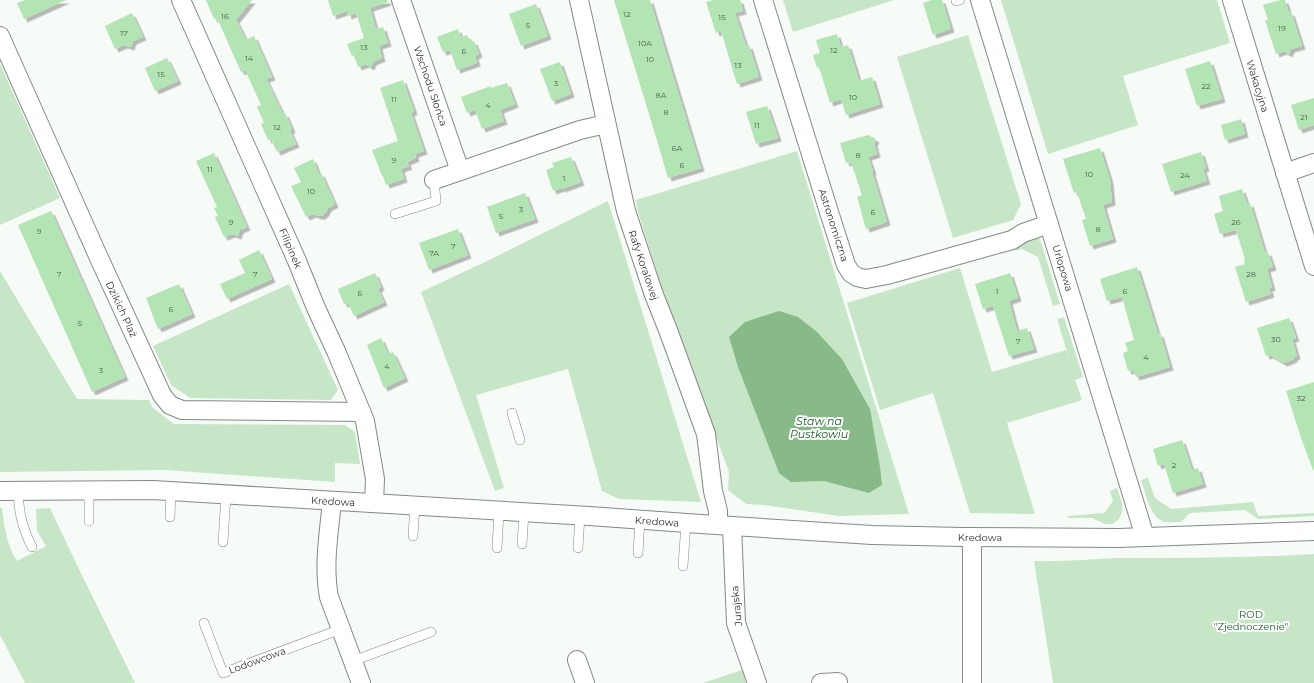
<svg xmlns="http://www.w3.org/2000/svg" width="1314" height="683" viewBox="0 0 1314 683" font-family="Montserrat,sans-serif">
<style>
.green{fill:#c7e6c7}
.water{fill:#88ba89}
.building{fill:#b2e5b3;filter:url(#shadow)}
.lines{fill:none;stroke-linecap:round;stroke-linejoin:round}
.lane-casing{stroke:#858985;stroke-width:10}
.street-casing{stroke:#858985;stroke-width:20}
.lane{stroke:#fff;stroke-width:9}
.street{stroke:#fff;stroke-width:18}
.labels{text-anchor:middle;stroke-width:4;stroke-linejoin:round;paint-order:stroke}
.number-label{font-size:8px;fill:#4f5d4f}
.street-label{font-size:10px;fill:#2e302e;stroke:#fff}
.park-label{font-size:10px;fill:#135c1e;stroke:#fff}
.water-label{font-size:11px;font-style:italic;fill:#196022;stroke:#fff}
</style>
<defs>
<filter id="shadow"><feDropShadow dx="3.5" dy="3.5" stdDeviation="0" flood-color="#0004"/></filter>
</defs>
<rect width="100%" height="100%" fill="#f7fbf7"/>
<g class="green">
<path d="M783 0H894L793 32Z"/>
<path d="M1001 0H1217L1230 43 1123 76 1138 125 1048 154Z"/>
<path d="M968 35 1021 204 1013 220 953 238 897 57Z"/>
<path d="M0 64 60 198 0 225Z"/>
<path d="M797 151 909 514 839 516 764 505 746 504 728 490 729 472 670 314 637 209 636 200Z"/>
<path d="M608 201 701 502 619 499 602 491 568 369 476 395 504 488 495 491 421 292 487 261Z"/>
<path d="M1036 237 1040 239 1060 304 1053 306 1038 257 1022 249 1016 251 1017 244Z"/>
<path d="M960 268 992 372 1066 350 1073 372 1057 319 1064 317 1083 377 1075 380 1082 400 1007 423 1035 514 970 513 933 393 880 410 847 303Z"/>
<path d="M0 271 77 399 149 400 153 408 174 424 345 425 355 432 360 464 335 463V482L165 470 0 472Z"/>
<path d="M289 284 338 390 331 400 190 398 171 385 153 346Z"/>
<path d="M1148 478 1155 498 1171 509 1253 502 1258 516 1314 513V516L1258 519 1245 510 1190 513 1181 522C1176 522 1170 523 1165 522 1149 518 1146 493 1141 480Z"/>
<path d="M1117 488 1122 502V512L1119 519 1113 524H1105L1092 518H1068L1067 516 1104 513 1113 501 1110 491Z"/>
<path d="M0 508H2C4 527 7 545 17 561L46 546 37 531 36 509 50 508 77 565 135 683H25L0 635Z"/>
<path d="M1314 554V683H1053L1034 561C1062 562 1091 559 1119 558 1184 558 1249 558 1314 554Z"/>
<path d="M742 670 747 683H703Z"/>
</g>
<path class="water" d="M779 311 798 317 816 331 842 359 870 409 880 467 882 485 869 493 824 481 791 482 779 473 738 367 729 337 745 322Z"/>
<g class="building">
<path d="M25 0H66L24 19 17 3Z"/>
<path d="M206 0H252L236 20 246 40 254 36 272 77 266 79 283 114 285 113 292 129 290 131 296 144 277 152 271 139 268 140 261 124 264 123 257 107 261 105 245 70 241 72 217 18 214 19Z"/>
<path d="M328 0H387L388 2 370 8 376 29 383 27 388 43 379 46 382 58 373 62 371 67 366 64 358 67 354 55 352 56 347 44 364 38 356 13 348 16 347 11 333 16Z"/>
<path d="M614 0H650L701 168 668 178 656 137Z"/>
<path d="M713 0H740L743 11 735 13 746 46 749 45 759 77 737 84 721 31 716 33 706 2Z"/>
<path d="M932 0H942L951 29 933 35 923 3Z"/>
<path d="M1280 0H1285L1289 13 1291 12 1302 46 1291 49 1289 54 1284 51 1276 54 1265 20H1268L1263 5Z"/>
<path d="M536 4 548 36 521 46 509 14Z"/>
<path d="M132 13 143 37 133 41 131 47 124 45 115 49 105 26Z"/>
<path d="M458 29 461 37 467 35 470 42 474 41 479 54 475 56 477 63 457 70 450 50 443 52 437 37Z"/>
<path d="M837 34 841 47 848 45 859 81 872 77 880 104 846 115 841 99 830 103 819 67 817 68 813 55 820 53 816 40Z"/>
<path d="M167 58 178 81 155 91 145 68Z"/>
<path d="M1210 61 1222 99 1197 106 1185 69Z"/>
<path d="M560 62 571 94 552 101 540 69Z"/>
<path d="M403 80 414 111 411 113 424 151 415 154 416 158 407 162 409 166 401 169 404 179 386 185 383 176H382L372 150 398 141 380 88Z"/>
<path d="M507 83 515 104 500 110 504 121 482 129 475 110 467 113 461 97 491 86V88Z"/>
<path d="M1314 98V125L1299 130 1291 105Z"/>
<path d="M767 106 778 138 756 144 746 112Z"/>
<path d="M1241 119 1245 134 1225 140 1221 125Z"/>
<path d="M868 135 876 139 874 143 877 154 868 157 873 171 872 172 887 222 866 229 857 197 862 195 851 162 846 163 840 143Z"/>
<path d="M1100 148 1110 180 1112 202 1103 205 1113 239 1090 246 1082 220 1086 219 1077 192 1074 193 1063 159Z"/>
<path d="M1201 152 1206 168 1203 169 1207 181 1171 192 1162 164Z"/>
<path d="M214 153 247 227 240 230 238 236 232 234 224 237 215 217 218 216 214 208 217 207 196 161Z"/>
<path d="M571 157 581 182 562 189 561 188 553 191 546 170 554 167 552 163Z"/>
<path d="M313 159 319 174 321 173 335 204 328 208 326 212 322 216H318L313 214 306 217 291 186 301 182 294 168Z"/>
<path d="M1242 189 1247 204 1250 203 1265 253 1268 252 1273 267 1267 269 1272 287 1269 288 1271 294 1246 302 1235 267 1245 264 1244 259H1245L1236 230 1220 234 1214 214 1223 211 1219 196Z"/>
<path d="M525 193 535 219 496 233 487 207Z"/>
<path d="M51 211 125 377 92 392 18 225Z"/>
<path d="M458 229 468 255 429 270 419 243Z"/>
<path d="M259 250 272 279 227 299 220 284 245 273 239 260Z"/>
<path d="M1137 267 1158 334 1160 333 1170 367 1136 377 1133 370 1128 371 1123 353 1128 351 1125 343 1134 340 1122 297 1107 301 1100 279Z"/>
<path d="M375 273 381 287 378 289 384 302 354 316 348 303 344 304 338 289Z"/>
<path d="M1010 273 1018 298 1009 301 1017 331 1027 328 1034 349 1009 356 993 306 983 309 975 284Z"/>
<path d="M179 284 192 314 158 329 146 298Z"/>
<path d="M1289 318 1296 338 1292 339 1297 356 1294 357V359L1284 363 1270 355 1266 356 1257 328Z"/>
<path d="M381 338 388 354 393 352 405 378 384 388 367 345Z"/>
<path d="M1314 382V470H1313L1301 438 1286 391Z"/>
<path d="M1182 440 1192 470 1198 468 1203 484 1173 493 1164 464 1158 466 1153 449Z"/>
</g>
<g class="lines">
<defs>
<g id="lane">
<path d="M956 1 960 0"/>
<path d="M395 214 436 201 434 180"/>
<path d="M512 413 520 440"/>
<path d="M18 491C19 513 22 527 32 547"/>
<path d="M89 491V521"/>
<path d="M170 517 171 491"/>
<path d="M413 536 415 505"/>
<path d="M223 542 226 494"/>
<path d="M522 544 524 512"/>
<path d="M497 548 499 511"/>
<path d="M578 548 580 515"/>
<path d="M638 553 640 520"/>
<path d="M683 566 686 523"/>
<path d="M204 623 223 673 341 629"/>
<path d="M353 661 431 632"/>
</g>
<g id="street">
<path d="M181 0 297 261 316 308 336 351 365 421 375 479 374 503"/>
<path d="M401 0 460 171"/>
<path d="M579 0 626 211 654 295 668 330 706 434 713 491 718 511V525"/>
<path d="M763 0 829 212 846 265 851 273 857 277 866 279 887 275 1012 240 1023 233 1049 224"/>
<path d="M980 0 1145 537"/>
<path d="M1232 0 1314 266"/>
<path d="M0 36 99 258 162 395 170 405 182 410 361 412"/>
<path d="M1285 173 1314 163"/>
<path d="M434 180 580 130 606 124"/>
<path d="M0 491 153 490 589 516 701 524 872 535 962 537 1119 538 1314 531"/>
<path d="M332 501C329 533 323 565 329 597L361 683"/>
<path d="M732 526 736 623 757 683"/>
<path d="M577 660 585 683"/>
<path d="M821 683 838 682"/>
<path d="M972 683V537"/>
</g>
</defs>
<use href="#lane" class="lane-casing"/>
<use href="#street" class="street-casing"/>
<use href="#lane" class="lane"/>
<use href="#street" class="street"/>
</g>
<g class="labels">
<g class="number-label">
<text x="627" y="17">12</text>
<text x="225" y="19">16</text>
<text x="722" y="20">15</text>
<text x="528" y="28">5</text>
<text x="1282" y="31">19</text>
<text x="124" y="36">17</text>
<text x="645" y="46">10A</text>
<text x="364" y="50">13</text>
<text x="834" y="53">12</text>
<text x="464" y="54">6</text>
<text x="249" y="61">14</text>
<text x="650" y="62">10</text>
<text x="738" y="68">13</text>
<text x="161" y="77">15</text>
<text x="556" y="86">3</text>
<text x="1206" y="89">22</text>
<text x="661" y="98">8A</text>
<text x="853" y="100">10</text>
<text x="394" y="102">11</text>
<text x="488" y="108">4</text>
<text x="666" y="115">8</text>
<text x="1304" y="120">21</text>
<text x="757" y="128">11</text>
<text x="277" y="130">12</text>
<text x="677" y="151">6A</text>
<text x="858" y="158">8</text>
<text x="394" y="163">9</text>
<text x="682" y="168">6</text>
<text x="210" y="172">11</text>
<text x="1089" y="177">10</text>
<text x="1185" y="178">24</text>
<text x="564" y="181">1</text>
<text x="311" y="194">10</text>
<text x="521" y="212">3</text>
<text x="873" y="215">6</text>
<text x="501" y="219">5</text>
<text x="231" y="225">9</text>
<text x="1236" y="225">26</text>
<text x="1098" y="232">8</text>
<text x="39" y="234">9</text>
<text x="453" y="249">7</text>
<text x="434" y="256">7A</text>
<text x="59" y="277">7</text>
<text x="255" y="277">7</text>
<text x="1251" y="277">28</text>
<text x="997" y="294">1</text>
<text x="1125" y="294">6</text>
<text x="360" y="296">6</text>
<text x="171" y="312">6</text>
<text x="80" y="326">5</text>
<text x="1276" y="342">30</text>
<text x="1018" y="344">7</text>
<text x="1146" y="360">4</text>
<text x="387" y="369">4</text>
<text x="101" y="373">3</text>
<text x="1301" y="401">32</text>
<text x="1174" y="468">2</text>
</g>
<g class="street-label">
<text transform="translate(431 86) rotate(71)" y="4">Wschodu Słońca</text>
<text transform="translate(1258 86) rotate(73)" y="4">Wakacyjna</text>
<text transform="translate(834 225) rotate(72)" y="4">Astronomiczna</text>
<text transform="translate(291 248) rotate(67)" y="4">Filipinek</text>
<text transform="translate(644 265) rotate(71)" y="4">Rafy Koralowej</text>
<text transform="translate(1063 268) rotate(73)" y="4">Urlopowa</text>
<text transform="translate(122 309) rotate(65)" y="4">Dzikich Plaż</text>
<text transform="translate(333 501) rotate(3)" y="4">Kredowa</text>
<text transform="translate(657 521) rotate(4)" y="4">Kredowa</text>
<text x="980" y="541">Kredowa</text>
<text transform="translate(736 606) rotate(-96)" y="4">Jurajska</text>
<text transform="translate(257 660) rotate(-20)" y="4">Lodowcowa</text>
</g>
<g class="park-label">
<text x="1251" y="618">ROD<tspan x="1251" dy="12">"Zjednoczenie"</tspan></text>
</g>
<g class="water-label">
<text x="819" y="425">Staw na<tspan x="819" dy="13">Pustkowiu</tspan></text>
</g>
</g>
</svg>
